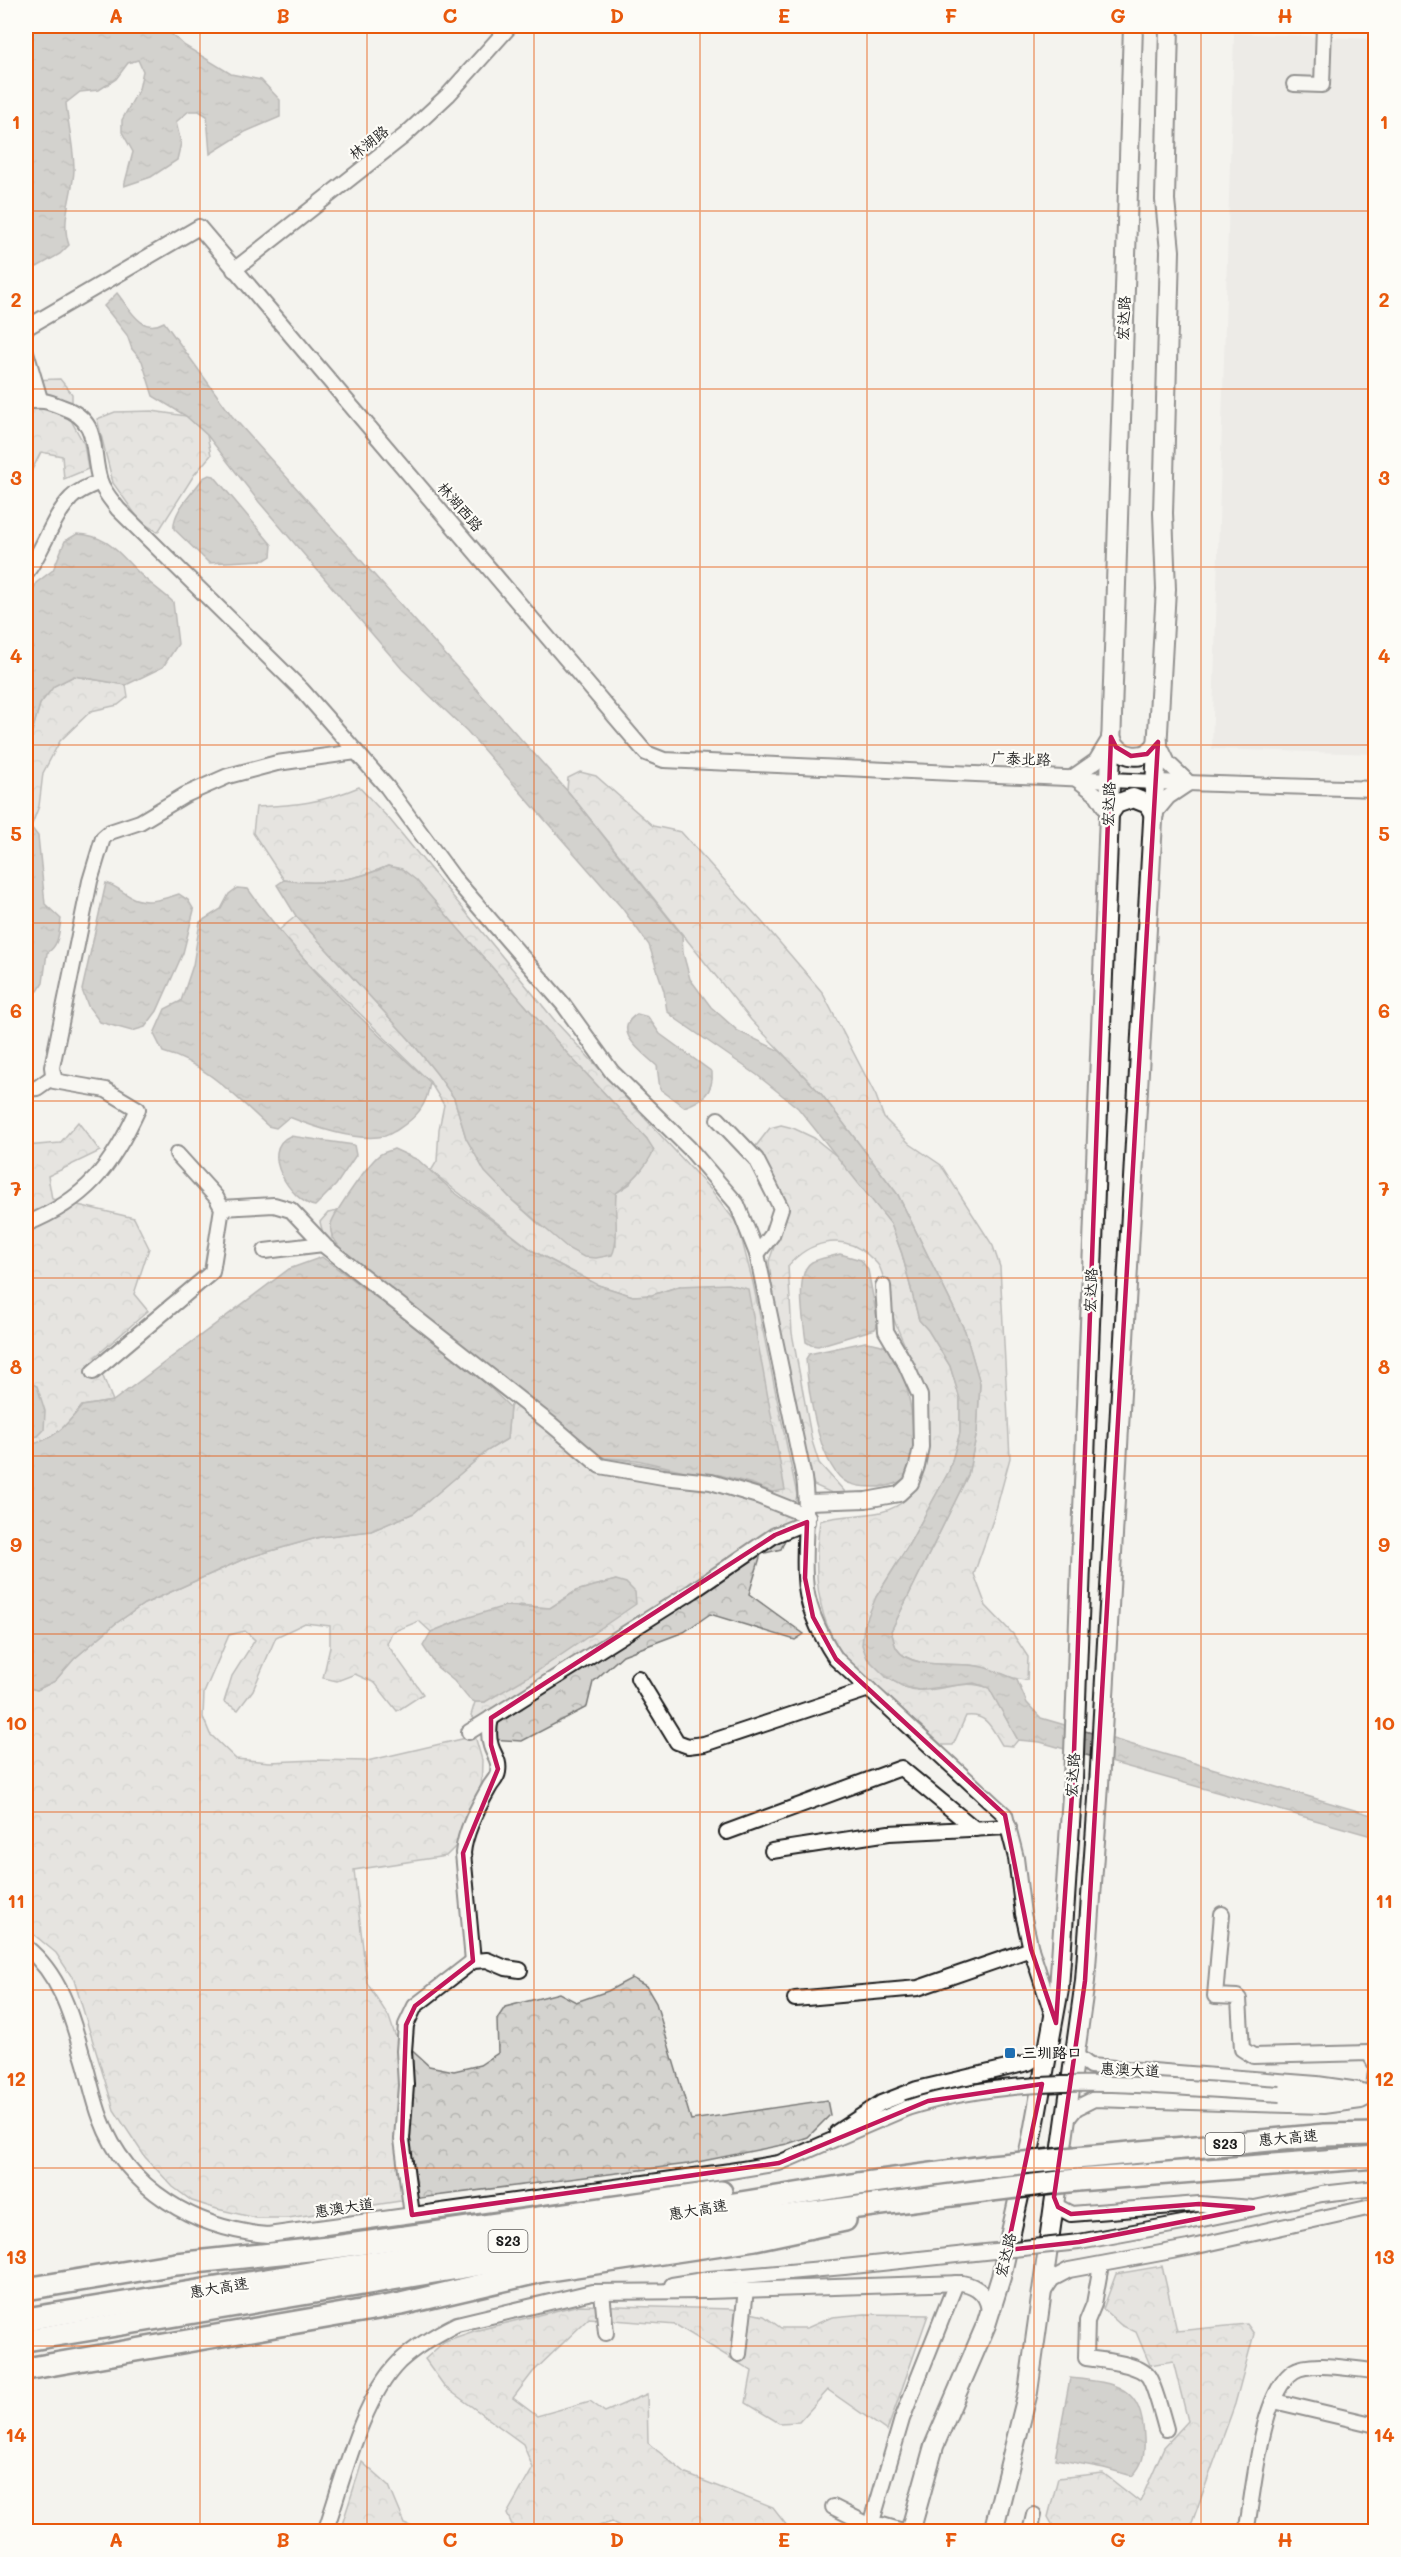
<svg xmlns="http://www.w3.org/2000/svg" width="1401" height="2557" viewBox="0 0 1401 2557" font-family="Mali,'LXGW WenKai TC',sans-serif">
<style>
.built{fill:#e4e3de}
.forest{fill:url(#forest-crowns);stroke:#787876;stroke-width:1.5}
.water{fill:url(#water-ripples);stroke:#72716f;stroke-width:1.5}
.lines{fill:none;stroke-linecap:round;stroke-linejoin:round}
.minor-casing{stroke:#1c1c1c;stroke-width:18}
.major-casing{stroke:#1c1c1c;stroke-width:22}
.highway-casing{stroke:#1c1c1c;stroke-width:26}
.minor{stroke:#fdfcf7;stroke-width:14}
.major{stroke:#fdfcf7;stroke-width:18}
.highway{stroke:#fdfcf7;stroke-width:21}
.minor-bridge-casing{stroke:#1c1c1c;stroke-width:18;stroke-linecap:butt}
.highway-bridge-casing{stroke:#1c1c1c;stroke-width:26;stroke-linecap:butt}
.minor-bridge{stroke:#fdfcf7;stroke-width:14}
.highway-bridge{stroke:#fdfcf7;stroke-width:21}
.marked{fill:none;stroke:#c2185b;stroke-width:4.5;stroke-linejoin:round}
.grid{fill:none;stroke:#e8590c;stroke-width:1.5;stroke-opacity:0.55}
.poi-dot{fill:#1f6fb2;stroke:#fdfcf7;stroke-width:2}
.labels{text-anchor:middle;stroke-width:4.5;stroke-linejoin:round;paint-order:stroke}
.shield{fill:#fdfcf7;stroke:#605f5e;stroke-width:1.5}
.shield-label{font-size:14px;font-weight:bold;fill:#1c1c1c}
.street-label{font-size:15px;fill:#1c1c1c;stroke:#fdfcf7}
.poi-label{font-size:15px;font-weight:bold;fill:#1c1c1c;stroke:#fdfcf7;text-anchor:start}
.neatline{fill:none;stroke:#e8590c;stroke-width:2}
.grid-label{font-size:20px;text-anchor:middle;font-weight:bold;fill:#e8590c}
</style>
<defs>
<pattern id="forest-crowns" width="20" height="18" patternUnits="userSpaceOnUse" patternTransform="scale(1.5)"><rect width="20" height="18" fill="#d4d3cf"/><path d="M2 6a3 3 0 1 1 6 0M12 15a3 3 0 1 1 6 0" fill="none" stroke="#b5b5b1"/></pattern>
<pattern id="water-ripples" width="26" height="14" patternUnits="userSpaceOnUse" patternTransform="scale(1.5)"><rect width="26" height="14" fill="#abaaa6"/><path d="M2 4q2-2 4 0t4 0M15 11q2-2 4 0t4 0" fill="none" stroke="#8a8a86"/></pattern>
</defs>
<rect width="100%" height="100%" fill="#f4f3ee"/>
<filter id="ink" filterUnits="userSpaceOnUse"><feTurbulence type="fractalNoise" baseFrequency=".0167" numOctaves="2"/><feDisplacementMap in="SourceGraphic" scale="12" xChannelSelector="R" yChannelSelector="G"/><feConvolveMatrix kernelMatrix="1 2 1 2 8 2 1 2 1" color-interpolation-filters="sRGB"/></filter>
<g filter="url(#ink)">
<path class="built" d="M1234 33 1375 39V754L1212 749Z"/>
<g class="forest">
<path d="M26 376 27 380 60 379 72 394V422L84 444 88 469 64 479 62 456 41 452 28 478 26 477Z"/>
<path d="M152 411 186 416 207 435 211 455 194 475 158 532 141 522 113 483 97 419 115 412Z"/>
<path d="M74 676 126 685 128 697 118 705 91 711 60 741 43 773 39 806 31 827 26 825V785L28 782 26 753 40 704 54 686Z"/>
<path d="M580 772 596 776 653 826 681 832 763 923 822 992 876 1096 884 1118 910 1144 941 1165 993 1246 1000 1267 1010 1458 994 1517 974 1574 986 1606 1013 1634 1028 1657 1027 1680C1009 1680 995 1669 978 1666 956 1662 911 1670 897 1649 894 1645 893 1636 891 1631L968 1475 977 1432 980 1384 965 1331 898 1195 822 1095 751 1020 567 790 568 778Z"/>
<path d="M359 787 391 821 556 1022 712 1191 738 1225 753 1283 797 1495 790 1528 781 1549 761 1554 749 1594 804 1634 795 1640 710 1614 684 1632 623 1655 593 1682 587 1707 522 1741 490 1739 471 1715 475 1702H485L616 1580 576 1591 550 1608 520 1605 463 1619 431 1632 419 1621 392 1632 387 1644 423 1694 397 1711 375 1683 355 1674 337 1681 323 1678 330 1647V1626L305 1623 276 1637 253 1690 238 1710 224 1702 232 1676 255 1640 245 1631 229 1635 204 1693 203 1717 210 1734 236 1759 270 1762 316 1760 367 1761 475 1736 482 1760 481 1797 458 1844 446 1856 354 1870 367 1983 389 2017 395 2035 429 2066 454 2071 480 2065 498 2053 497 2019 505 2007 559 1993 576 2002 608 1991 632 1978 646 1986 656 2003 691 2120 827 2100 830 2115 808 2137 787 2144 688 2164 427 2197 288 2218H256L217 2209 192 2201 173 2187 145 2157 114 2110 74 1980 56 1953 26 1928V1687L37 1690 55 1681 74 1659 115 1624 144 1604 246 1558 320 1537 371 1531 413 1513 487 1451 507 1439 510 1407 516 1399 325 1241 320 1222 328 1213 338 1211 331 1225 332 1238 606 1458C634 1460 661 1467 689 1472 718 1477 745 1480 772 1492L680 1286 652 1295 633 1296 598 1285 533 1251 431 1171 437 1161 439 1129 444 1105 430 1082 307 962 279 930 296 916 410 1040 437 1074 454 1098 466 1138 485 1171 513 1201 541 1226 616 1246 614 1212 616 1193 630 1184 647 1139 566 1052 416 880 388 866C354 881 321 886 284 880L253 833 256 807C297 805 321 803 359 787Z"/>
<path d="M78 1122 100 1151 48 1176 52 1199 134 1218 149 1248 134 1294 148 1311 95 1357 113 1401 82 1406C64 1428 54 1441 26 1446V1438L38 1436 30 1381H26V1146L60 1143Z"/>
<path d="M781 1125 793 1128 814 1138 839 1158 891 1224 902 1254 919 1320 928 1330 950 1366 960 1399V1433L949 1471 908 1546 876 1597 886 1677C896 1682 905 1689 917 1690 943 1692 961 1678 989 1688L1018 1740 1013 1746 1002 1745C992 1729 987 1713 966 1716L953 1745H942L846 1658C815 1620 813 1568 820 1521 848 1511 883 1521 906 1499 915 1491 920 1479 923 1468 941 1412 917 1375 896 1325 888 1307 888 1286 880 1268 878 1263 872 1259 868 1255 842 1232 808 1242 788 1266L792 1333 812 1441 819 1463 846 1493 834 1494 814 1485 803 1454 773 1299 769 1261 784 1219 756 1146 770 1128Z"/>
<path d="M1162 2266 1177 2331 1247 2324 1254 2334 1235 2404 1189 2531H1056L1048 2517 1058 2478 1103 2473 1140 2502 1164 2447 1188 2421 1173 2361 1150 2365 1136 2332 1121 2325 1103 2309 1116 2274Z"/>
<path d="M579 2305 732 2309 764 2316 781 2328H807L832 2317 865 2314 928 2315 887 2431 828 2390 799 2422 779 2423 746 2403 752 2371 676 2325 589 2318 533 2372 513 2398 537 2416 590 2401 605 2412 647 2394 648 2443 686 2474 773 2508 791 2531H629L612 2522 599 2526 596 2531H515L507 2514 533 2468 523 2444 445 2387 425 2359 445 2341 474 2331Z"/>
<path d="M362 2462 389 2486 405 2524 422 2531H340Z"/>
</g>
<g class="water">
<path d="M26 26H162L185 46 231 74 261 80 280 100V117L245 132 210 154 207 116 199 111H189L176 122 181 143 177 160 151 177 124 186 133 152 122 132V120L139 89 143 71 138 60 128 63 116 79 99 90 80 92 66 103C68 125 74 148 74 170 73 195 60 220 69 245L60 254 37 267 29 257 32 220 26 206Z"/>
<path d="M117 293C130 309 141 335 164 322L232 416 570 794 682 935 683 953 690 979 711 1007 738 1031 780 1051 822 1095 898 1195 965 1331 980 1383 977 1432 968 1475 891 1631C893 1636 894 1645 897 1649 910 1670 956 1662 977 1666 991 1668 1004 1674 1017 1680L1027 1703 1041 1718 1375 1816V1837L1040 1742 1018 1740 989 1688 974 1683 919 1690 904 1687 886 1677 867 1658 862 1645 864 1626 876 1597 908 1546 949 1471 960 1433V1399L950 1366 928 1330 919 1320 902 1254 891 1224 798 1108 757 1075 676 1019 667 1011 664 991 649 945 622 908 467 731 403 670 259 502 207 435 186 416 153 396 142 361 132 349 127 335 104 306Z"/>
<path d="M209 475 214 476 272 545 271 556 265 560 209 563 174 529C172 511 194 492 203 478Z"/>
<path d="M77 534C106 535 117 551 136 570 147 582 161 591 173 602L178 644 163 667 126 685 74 676 54 686 40 704 26 753V610L36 583 53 570 65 541Z"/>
<path d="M26 825 31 827 38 836 45 904 61 919C59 932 59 946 47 953L43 983 38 991 26 992Z"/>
<path d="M388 866 402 869 416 880 566 1052 647 1139 654 1150C645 1169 633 1181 616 1193 614 1212 620 1239 612 1255L596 1258 584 1257 569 1249 513 1201 485 1172 466 1138 454 1098 437 1074 410 1040 296 916 277 885 284 880C321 886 354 881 388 866Z"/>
<path d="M106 883C116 886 122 892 131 897 146 905 164 899 179 894L188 900 194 910 183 953 157 1011 145 1027 132 1031 100 1022 88 1006 82 990Z"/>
<path d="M237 888 248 889C299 961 364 1023 430 1082 427 1106 417 1117 397 1130 393 1132 389 1135 385 1136 358 1142 314 1127 289 1117L276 1128 268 1126C236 1097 205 1063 163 1052L154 1034 165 1009 181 1001 193 965 200 922 221 909 229 894Z"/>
<path d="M637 1014 648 1017 660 1034 712 1072C714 1092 702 1101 684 1107L660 1089 657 1066C643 1053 610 1031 637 1014Z"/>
<path d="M290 1136 354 1145 356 1155 336 1185 315 1206C291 1202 258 1150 290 1136Z"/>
<path d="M394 1149 418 1160 454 1192 533 1251 598 1285 633 1296 652 1295 680 1286 728 1284 748 1289 785 1490 772 1492 753 1484 720 1475 689 1472 637 1460 605 1458 585 1447 341 1249C335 1241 329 1234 331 1224 334 1213 371 1159 381 1154 384 1152 390 1151 394 1149Z"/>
<path d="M840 1254 861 1260 868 1270 878 1323 875 1329 818 1346 811 1345 806 1342C804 1324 794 1272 812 1262 819 1258 831 1257 840 1254Z"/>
<path d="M322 1257 468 1366 510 1407 507 1439 487 1451 414 1513 371 1531 320 1537 246 1558 144 1604 115 1624 74 1659 55 1681 37 1690 26 1687V1446C54 1440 64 1428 82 1406L113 1401 289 1269Z"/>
<path d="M865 1342C874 1343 884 1344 891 1351 909 1369 922 1455 907 1475 900 1485 886 1487 874 1487 864 1487 851 1486 843 1480 818 1460 808 1390 806 1359L809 1354Z"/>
<path d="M26 1381 37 1386 45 1411 44 1430 38 1436 26 1438Z"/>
<path d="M616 1580 626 1583 635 1592 636 1604 536 1672 485 1702H475L469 1699 454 1681 437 1667 423 1646 431 1632 463 1619 505 1606 550 1608 576 1591Z"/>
<path d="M1070 2378C1116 2383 1142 2385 1144 2438 1145 2454 1143 2465 1132 2476L1104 2468 1055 2459Z"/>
</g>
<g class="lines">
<defs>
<g id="minor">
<path d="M1294 84 1322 85 1324 26"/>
<path d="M234 270 404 136 448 95 510 26"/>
<path d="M26 328 199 227 646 753 664 760 1156 782 1376 789"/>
<path d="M26 352 40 399"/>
<path d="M26 402C42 399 47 401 62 407 102 421 90 450 100 481 103 491 112 501 118 509L302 690 387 787 453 877 563 1004 612 1072 689 1148 737 1204 757 1254 804 1478C809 1512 803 1543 805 1577 806 1607 820 1635 836 1659L1005 1815 1016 1858 1023 1914 1031 1949 1053 2016"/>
<path d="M26 573C44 550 51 519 71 498 79 490 90 486 100 482"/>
<path d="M1073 777 1096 761 1110 738"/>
<path d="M1075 778 1097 795 1109 814"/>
<path d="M1154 814 1168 797 1189 783 1168 763 1158 742"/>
<path d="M26 1089 37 1088 54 1076"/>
<path d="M718 1119 756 1159 781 1208 772 1235 757 1254"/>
<path d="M222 1208 274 1205 291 1210 326 1247 552 1425 600 1466 663 1477 711 1482 758 1496 808 1516"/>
<path d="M26 1224C86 1200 112 1166 138 1109L106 1090 54 1081 52 1067 90 881 103 838 110 832 140 822 185 795 228 776 277 763 356 752"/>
<path d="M265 1251 323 1244"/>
<path d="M93 1372 212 1272 222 1208 216 1197 177 1154"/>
<path d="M808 1502 866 1500 899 1494 911 1483 917 1466 921 1447 920 1396 906 1365 886 1331 883 1286"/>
<path d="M638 1678 677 1742 688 1746 704 1744 869 1689"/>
<path d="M469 1732 693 1591 775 1535 807 1522"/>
<path d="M727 1832 901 1768 975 1829"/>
<path d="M772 1851 889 1833 1009 1827"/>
<path d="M1222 1914 1215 1996 1237 1997 1239 1999 1242 2049 1253 2056 1369 2053 1376 2065"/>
<path d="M26 1947C59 1974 71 2013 82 2054 89 2075 93 2098 101 2119 127 2190 196 2229 268 2235L730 2171 779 2163 907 2108"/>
<path d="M473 1961 463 1853C465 1831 478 1807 489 1788 492 1782 497 1779 498 1772 500 1760 494 1756 491 1746 488 1737 489 1727 491 1718"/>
<path d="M795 1999 918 1988 1031 1949"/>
<path d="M1076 2047 1078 2057 1090 2066 1317 2084 1359 2090 1373 2095"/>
<path d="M1280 2094 1343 2095"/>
<path d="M1373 2095 1376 2071"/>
<path d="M1067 2119 1076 2108 1094 2099 1324 2106 1361 2101 1373 2095"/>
<path d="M837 2132 881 2103 917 2089 1028 2063 1039 2056 1048 2045"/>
<path d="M1054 2197 1058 2207 1071 2214 1199 2204 1253 2208"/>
<path d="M412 2215 402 2139 406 2085 404 2051 406 2025 415 2006 473 1961 487 1960 506 1968 520 1970"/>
<path d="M1188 2222 1322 2194 1376 2188"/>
<path d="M1101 2265 1094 2304 1087 2321 1086 2358C1101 2360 1138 2363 1148 2376 1154 2384 1163 2418 1166 2429"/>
<path d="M672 2285 709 2279 844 2267"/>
<path d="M602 2292 606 2333"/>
<path d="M1042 2294 1052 2279 1069 2270 1188 2248 1376 2206"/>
<path d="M739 2354 746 2289"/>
<path d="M1274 2401 1376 2425"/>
<path d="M833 2507 871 2526 882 2525 906 2532"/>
<path d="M325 2532C343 2481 361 2400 399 2362 416 2346 437 2334 457 2324L592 2292 707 2291 962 2283C979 2286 989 2297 989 2314"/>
<path d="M869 2532 902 2419 956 2283"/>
<path d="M1030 2532 1034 2515"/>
<path d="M1246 2532C1254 2494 1260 2393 1294 2371 1311 2360 1355 2370 1376 2371"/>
</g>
<g id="major">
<path d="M1111 737C1118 759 1147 763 1158 742"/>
<path d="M1109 814 1116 804 1133 798 1148 804 1154 814"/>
<path d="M910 2532 934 2446 986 2325 1001 2277 1032 2138 1059 1989 1073 1780 1109 814 1133 26"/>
<path d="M993 2532 1028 2392 1085 1981 1099 1785 1166 589 1163 513 1170 251 1165 200 1169 26"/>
</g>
<g id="highway">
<path d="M1076 2158 1325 2135 1376 2134"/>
<path d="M1077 2180 1376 2157"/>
<path d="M26 2289 176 2264 328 2248 721 2192"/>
<path d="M26 2319 858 2184 991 2166"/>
<path d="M26 2340 710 2226 991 2190"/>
<path d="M26 2369 401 2304 542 2271 755 2239 845 2220"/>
</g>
</defs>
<use href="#minor" class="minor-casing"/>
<use href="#major" class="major-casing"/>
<use href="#highway" class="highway-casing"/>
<use href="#minor" class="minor"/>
<use href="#major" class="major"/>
<use href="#highway" class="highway"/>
<defs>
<g id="minor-bridge">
<path d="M907 2108C1028 2069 1156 2087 1280 2094"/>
<path d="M844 2267 1079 2242 1188 2222"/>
</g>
<g id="highway-bridge">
<path d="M991 2166 1076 2158"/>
<path d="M991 2190 1077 2180"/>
</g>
</defs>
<use href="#minor-bridge" class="minor-bridge-casing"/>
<use href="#highway-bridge" class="highway-bridge-casing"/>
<use href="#minor-bridge" class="minor-bridge"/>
<use href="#highway-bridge" class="highway-bridge"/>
</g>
</g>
<path d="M0 0H1401V2557H0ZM1111 737 1116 747 1131 756 1147 754 1158 742 1085 1981 1054 2197 1058 2207 1071 2214 1199 2204 1253 2208 1079 2242 1007 2250 1042 2084 928 2101 779 2163 412 2215 402 2139 406 2025 415 2006 473 1961 463 1853 498 1769 491 1745V1718L775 1535 807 1522 805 1578 813 1617 836 1659 1005 1815 1031 1949 1056 2023 1073 1780Z" fill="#f4f3ee" fill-opacity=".55" fill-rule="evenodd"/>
<path class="marked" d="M1111 737 1116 747 1131 756 1147 754 1158 742 1085 1981 1054 2197 1058 2207 1071 2214 1199 2204 1253 2208 1079 2242 1007 2250 1042 2084 928 2101 779 2163 412 2215 402 2139 406 2025 415 2006 473 1961 463 1853 498 1769 491 1745V1718L775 1535 807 1522 805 1578 813 1617 836 1659 1005 1815 1031 1949 1056 2023 1073 1780Z"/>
<path class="grid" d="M200 26V2532M367 26V2532M534 26V2532M700 26V2532M867 26V2532M1034 26V2532M1201 26V2532M26 211H1376M26 389H1376M26 567H1376M26 745H1376M26 923H1376M26 1101H1376M26 1278H1376M26 1456H1376M26 1634H1376M26 1812H1376M26 1990H1376M26 2168H1376M26 2346H1376"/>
<rect class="poi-dot" x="1004" y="2047" width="12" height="12" rx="3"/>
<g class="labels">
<g class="shield">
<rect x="1205.5" y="2133" width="39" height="22" rx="4.5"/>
<rect x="488.5" y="2230" width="39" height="22" rx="4.5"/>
</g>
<g class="shield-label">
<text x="1225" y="2149">S23</text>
<text x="508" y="2246">S23</text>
</g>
<g class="street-label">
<text transform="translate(369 143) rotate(-38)" y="5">林湖路</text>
<text transform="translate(1124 318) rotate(-88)" y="5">宏达路</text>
<text transform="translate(460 507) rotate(49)" y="5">林湖西路</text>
<text transform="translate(1021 759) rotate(2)" y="5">广泰北路</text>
<text transform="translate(1109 804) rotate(-88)" y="5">宏达路</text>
<text transform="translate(1091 1290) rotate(-88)" y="5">宏达路</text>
<text transform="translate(1073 1775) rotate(-87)" y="5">宏达路</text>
<text transform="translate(1130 2070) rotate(3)" y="5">惠澳大道</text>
<text transform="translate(1288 2138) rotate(-5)" y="5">惠大高速</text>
<text transform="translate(344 2208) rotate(-8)" y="5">惠澳大道</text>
<text transform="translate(698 2210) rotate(-9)" y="5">惠大高速</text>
<text transform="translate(1006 2255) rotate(-77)" y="5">宏达路</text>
<text transform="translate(219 2288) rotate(-9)" y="5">惠大高速</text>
</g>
<g class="poi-label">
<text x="1022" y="2058">三圳路口</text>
</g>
</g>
<rect width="1401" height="2557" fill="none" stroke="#fdfcf7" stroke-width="66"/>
<rect x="33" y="33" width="1335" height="2491" class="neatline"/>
<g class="grid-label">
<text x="116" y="23">A</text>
<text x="283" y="23">B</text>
<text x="450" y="23">C</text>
<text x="617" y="23">D</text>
<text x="784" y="23">E</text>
<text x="951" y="23">F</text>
<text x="1118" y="23">G</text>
<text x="1285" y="23">H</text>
<text x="16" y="129">1</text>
<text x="1384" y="129">1</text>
<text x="16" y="307">2</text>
<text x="1384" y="307">2</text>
<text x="16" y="485">3</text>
<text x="1384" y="485">3</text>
<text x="16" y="663">4</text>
<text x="1384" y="663">4</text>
<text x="16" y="841">5</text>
<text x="1384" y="841">5</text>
<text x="16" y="1018">6</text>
<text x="1384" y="1018">6</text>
<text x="16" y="1196">7</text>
<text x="1384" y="1196">7</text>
<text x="16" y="1374">8</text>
<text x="1384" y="1374">8</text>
<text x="16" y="1552">9</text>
<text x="1384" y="1552">9</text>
<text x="16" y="1730">10</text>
<text x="1384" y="1730">10</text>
<text x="16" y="1908">11</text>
<text x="1384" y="1908">11</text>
<text x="16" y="2086">12</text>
<text x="1384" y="2086">12</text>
<text x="16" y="2264">13</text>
<text x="1384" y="2264">13</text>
<text x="16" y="2442">14</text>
<text x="1384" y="2442">14</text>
<text x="116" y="2547">A</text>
<text x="283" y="2547">B</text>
<text x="450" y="2547">C</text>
<text x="617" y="2547">D</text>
<text x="784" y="2547">E</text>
<text x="951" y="2547">F</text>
<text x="1118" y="2547">G</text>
<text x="1285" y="2547">H</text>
</g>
</svg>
